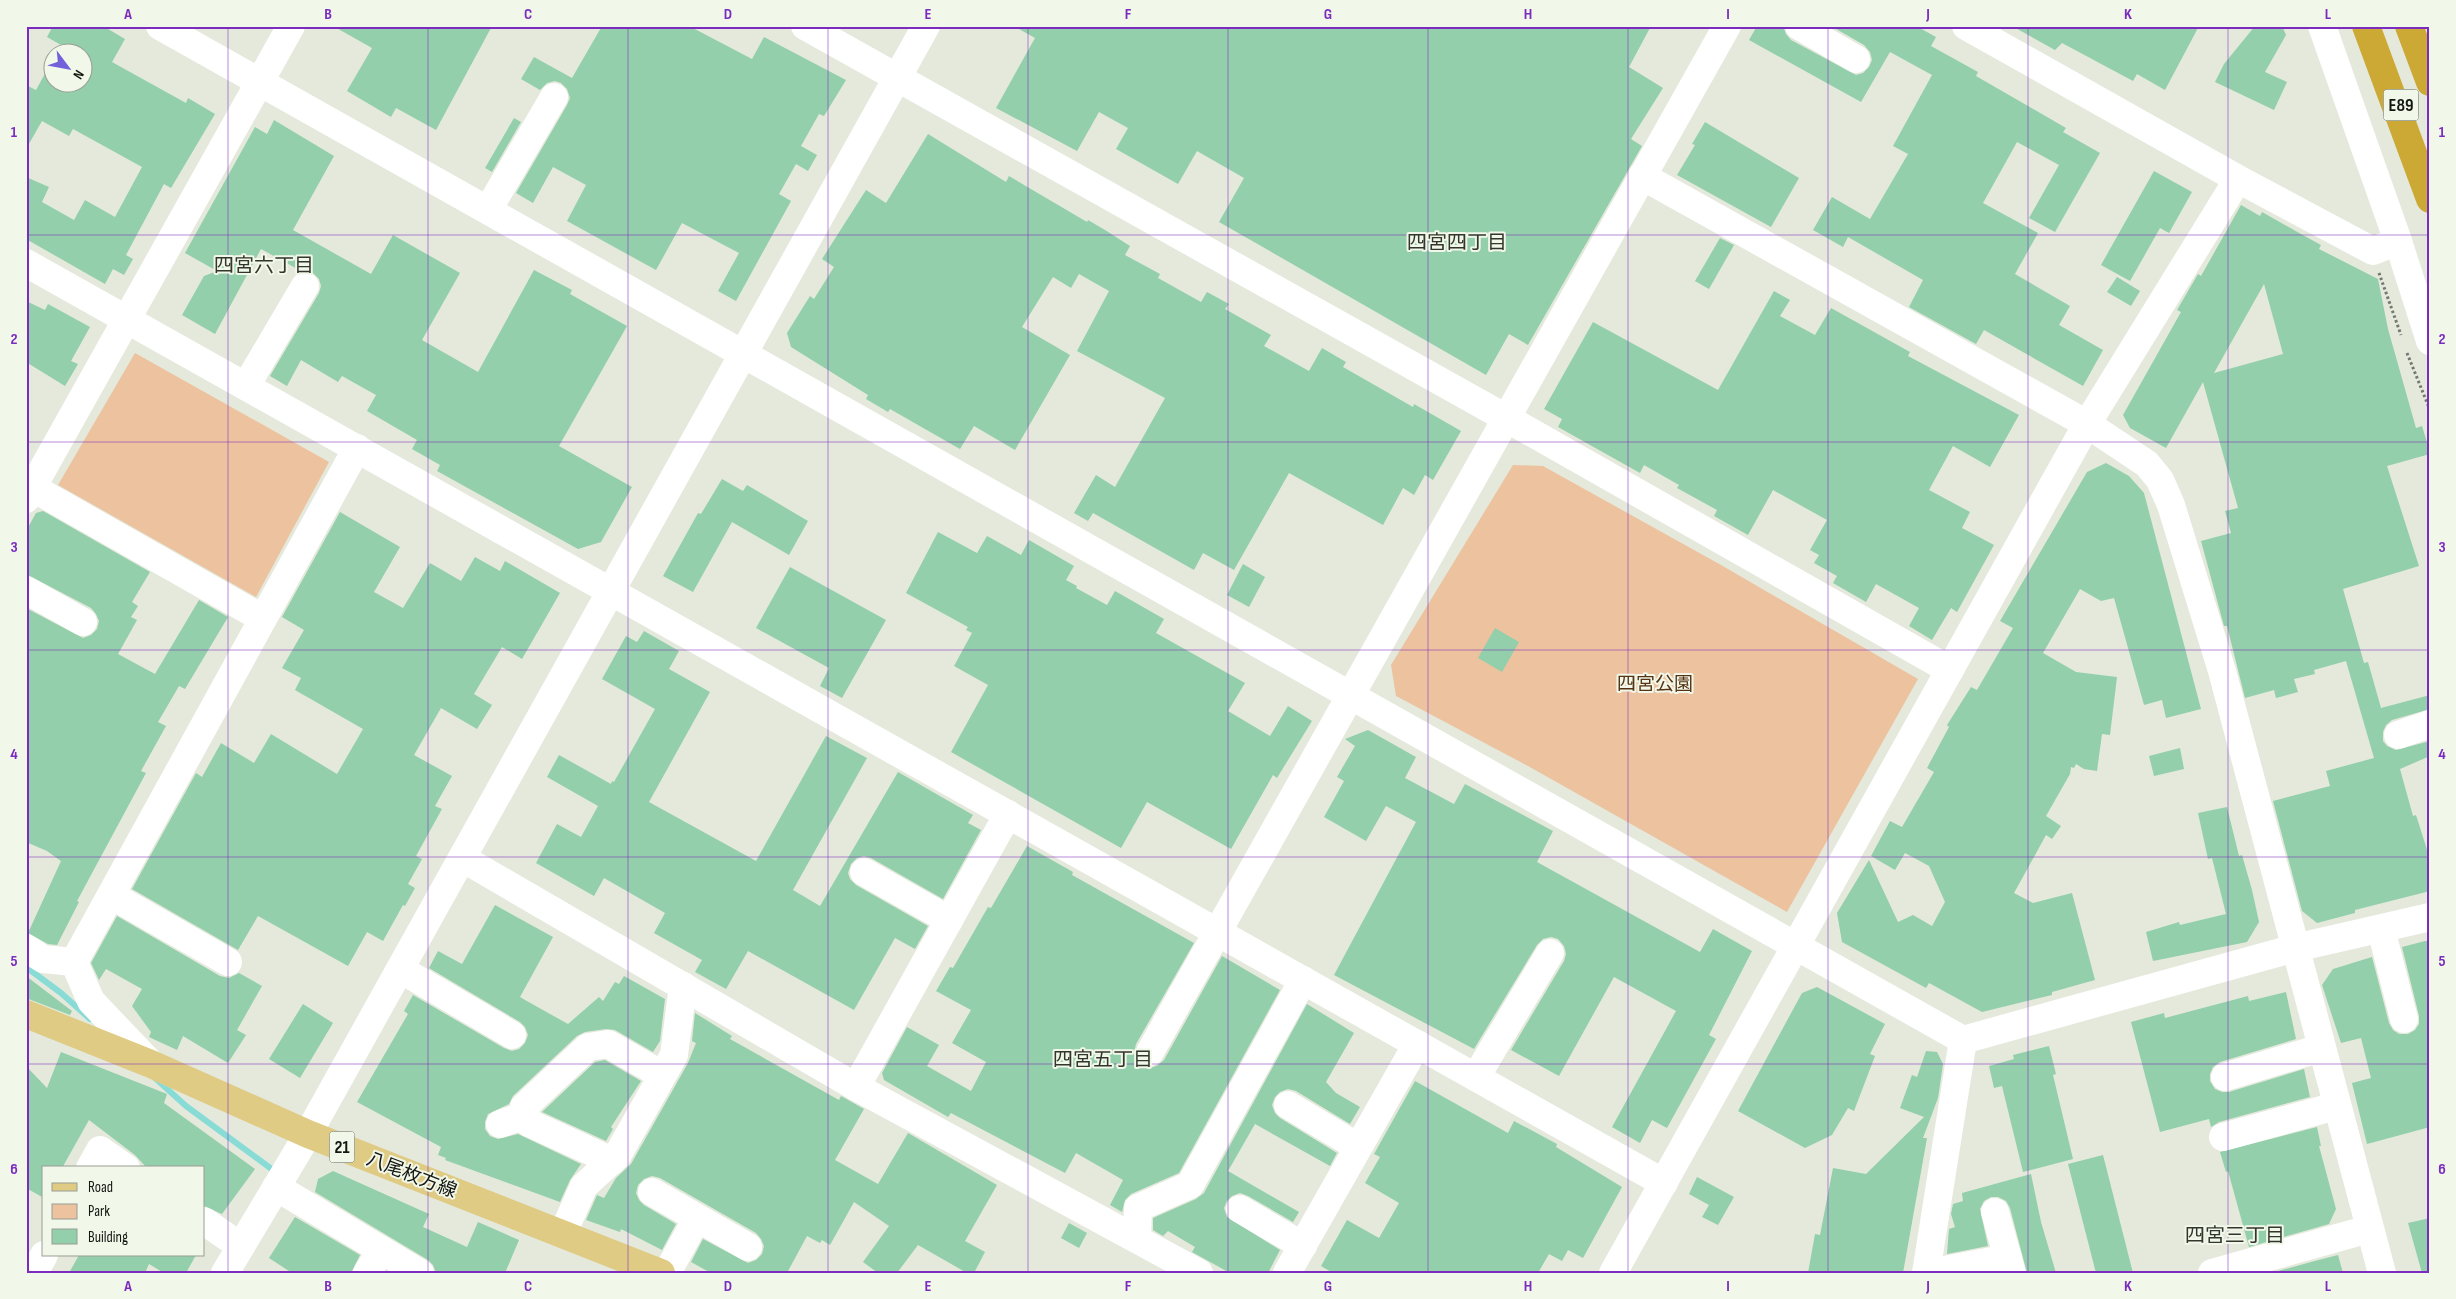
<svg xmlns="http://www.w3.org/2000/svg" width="2456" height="1299" viewBox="0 0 2456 1299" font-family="'Sofia Sans Condensed','Noto Sans JP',sans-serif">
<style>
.green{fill:#edc29f}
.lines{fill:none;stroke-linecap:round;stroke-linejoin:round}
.stream{stroke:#89dcd6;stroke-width:6}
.building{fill:#92cfaa;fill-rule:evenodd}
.path{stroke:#757870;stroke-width:3;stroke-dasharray:2.5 2.5;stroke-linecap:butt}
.minor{stroke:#fff;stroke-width:28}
.major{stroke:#e0cb85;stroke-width:28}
.highway{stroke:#cba934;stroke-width:28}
.grid{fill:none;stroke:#7b2cbf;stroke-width:1;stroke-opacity:0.55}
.labels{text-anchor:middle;stroke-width:4;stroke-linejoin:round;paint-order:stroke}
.shield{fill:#f1f7e9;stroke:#565a52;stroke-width:1}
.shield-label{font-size:18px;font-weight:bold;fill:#141611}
.park-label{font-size:19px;fill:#563314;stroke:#f1f7e9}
.street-label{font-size:19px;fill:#141611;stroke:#f1f7e9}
.neighbourhood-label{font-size:20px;fill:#32362c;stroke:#f1f7e9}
.neatline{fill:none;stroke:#7b2cbf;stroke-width:2}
.grid-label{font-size:16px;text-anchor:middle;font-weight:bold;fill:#7b2cbf}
</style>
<rect width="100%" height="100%" fill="#e4e9dc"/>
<g class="green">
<path d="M135 353 329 462 256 597 58 485Z"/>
<path d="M1513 465 1543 466 1721 565 1918 679 1787 912 1528 766 1396 696 1391 665Z"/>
</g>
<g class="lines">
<g class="stream">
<path d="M26 967 61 993 90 1019"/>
<path d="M155 1078 186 1106 277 1173"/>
</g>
</g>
<g class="building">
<path d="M53 26H103L125 39 112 62 186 103 188 98 215 114 171 188 164 184 126 255 133 259 124 275 113 269 105 284 26 239V177L49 187 42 202 74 220 85 200 115 217 142 167 73 129 69 136 42 121 26 149V85L36 90 52 61V82H82V52H57L61 45 47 37Z"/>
<path d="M333 26H492L436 130 396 108 391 117 347 91 372 48Z"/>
<path d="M602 26H689L752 59 764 37 846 80 824 116 819 114 801 146 817 155 808 171 796 164 779 194 791 201 736 301 718 291 739 253 682 223 656 270 567 221 586 185 553 167 533 203 516 193 567 105 570 98 567 89 561 83 555 81 547 83 540 90 521 79 534 57 572 78Z"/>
<path d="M1014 26H1651L1629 67 1663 88 1631 139 1642 146 1528 345 1509 334 1486 375 1219 222 1244 178 1197 151 1178 184 1116 149 1128 128 1099 112 1077 151 996 108 1035 38Z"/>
<path d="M1757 26H1783L1786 34 1791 40 1856 75 1863 73 1869 67 1872 60 1870 52 1864 45 1831 26H1916L1936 37 1931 46 1978 72 1976 76 2066 128 2063 132 2100 153 2055 232 2029 218 2059 165 2017 142 1983 203 2038 233 2015 274 2070 306 2059 325 2103 350 2083 386 1984 330 1976 344 1909 307 1923 280 1848 237 1843 247 1813 230 1832 197 1870 219 1908 154 1893 146 1932 75 1890 52 1861 102 1749 40Z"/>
<path d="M2012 26H2199L2165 90 2137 74 2133 81 2062 43 2055 50Z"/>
<path d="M2255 26H2282L2286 35 2265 72 2287 82 2274 110 2215 82 2224 64Z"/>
<path d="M514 118 521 122 492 172 485 168Z"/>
<path d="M274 120 334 156 293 230 371 274 393 235 460 273 422 340 478 372 534 270 572 290 570 294 627 326 559 446 632 487 601 542 578 549 437 471 440 465 412 449 417 440 367 411 376 395 342 376 338 382 301 360 287 386 270 376 319 293 321 286 319 279 312 272 301 271 261 249 215 334 182 315 204 276 217 271 185 253 255 127 267 134Z"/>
<path d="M1705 122 1799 178 1771 227 1677 175 1695 145 1692 144Z"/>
<path d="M928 134 1006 182 1009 176 1087 222 1088 220 1105 230 1130 246 1125 255 1160 274 1158 278 1201 302 1207 292 1229 304 1225 309 1271 335 1264 346 1309 371 1322 348 1346 362 1343 367 1413 407 1414 404 1461 431 1433 480 1425 475 1414 495 1403 488 1383 525 1289 473 1234 570 1203 553 1194 570 1093 513 1088 521 1074 513 1096 475 1115 487 1165 398 1077 351 1109 291 1079 274 1071 288 1053 277 1022 327 1070 355 1015 450 974 426 960 449 890 409 888 412 866 399 868 395 791 347 787 333 810 296 814 299 834 267 822 259 866 190 886 203Z"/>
<path d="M2154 171 2192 192 2169 233 2160 228 2130 281 2101 265Z"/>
<path d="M2241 205 2260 216 2262 212 2301 234 2321 245 2319 249 2378 279 2388 329 2416 428 2422 426 2430 452V454L2387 466 2419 566 2343 589 2364 663 2368 662 2381 708 2430 695V709L2392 720 2386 725 2383 732V741L2387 746 2396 750 2430 741V756L2400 769 2413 816 2416 815 2430 859V891L2355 910V913L2317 923 2302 911 2273 801 2330 786 2326 771 2374 758 2346 661 2314 670 2315 674 2294 679 2298 692 2276 698 2274 690 2245 698 2227 626H2224L2201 541 2231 533 2225 511 2238 508 2203 382 2166 448 2130 428 2123 415 2181 312 2177 310 2198 274 2201 276ZM2264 284 2283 354 2214 373Z"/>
<path d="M1720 238 1734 245 1709 289 1695 281Z"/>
<path d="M2117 277 2140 291 2131 306 2107 292Z"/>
<path d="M1774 291 1790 300 1780 316 1815 335 1831 308 1910 352 1908 356 2019 415 1990 467 1953 446 1929 490 1970 512 1962 528 1994 545 1957 612 1951 608 1932 640 1909 626 1919 608 1876 584 1866 602 1833 583 1837 576 1814 563 1819 555 1810 550 1827 520 1773 490 1748 535 1714 516 1717 510 1677 488 1679 485 1644 465 1640 473 1558 427 1562 419 1544 409 1593 322 1718 390Z"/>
<path d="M26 301 45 310 48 304 90 327 71 361 78 364 65 386 26 362Z"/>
<path d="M2106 463 2129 476 2144 493 2201 709 2166 718 2162 700 2144 705 2114 598 2101 601 2080 589 2043 653 2076 672 2117 677 2110 735 2102 734 2097 771 2084 769 2076 764 2074 768 2071 767 2070 774 2046 816 2061 826 2052 839 2046 835 2014 893 2033 903 2072 893 2095 980 2052 992V995L1982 1012 1929 983 1926 988 1842 942 1837 913 1869 860 1898 922 1913 915 1932 926 1945 902 1929 866 1905 853 1895 870 1871 856 1890 821 1902 827 1934 772 1927 768 1949 727 1947 725 1971 687 1977 690 2013 628 2000 621 2087 472Z"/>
<path d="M722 479 743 491 747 485 808 521 789 555 732 522 693 592 663 576 698 513 701 514Z"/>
<path d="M43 511 150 572 132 602 138 606 131 617 137 620 118 654 155 674 199 600 228 617 185 689 179 686 158 722 166 726 141 771 146 773 77 901 79 902 57 945 48 944 28 933 61 861 47 851 26 842V608L83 638 91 635 97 629 99 621 96 614 91 608 26 574V531L36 513Z"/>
<path d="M340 512 400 547 374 592 403 608 430 563 461 581 475 557 500 571 505 561 560 593 522 659 502 647 474 694 492 705 477 729 441 708 414 755 452 776 435 806 442 809 416 856 422 859 408 884 415 888 405 906 403 905 383 941 367 932 348 966 258 916 238 950 132 889 196 773 202 777 221 743 254 763 271 734 337 774 363 729 295 690 301 678 282 668 304 630 282 617Z"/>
<path d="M938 532 977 553 987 536 1021 555 1029 540 1074 566 1066 580 1077 586 1076 588 1107 605 1115 591 1164 619 1156 633 1245 683 1228 711 1270 736 1288 706 1312 721 1277 778 1273 775 1231 849 1147 802 1121 848 951 752 988 685 954 666 972 633 966 630 968 627 906 593Z"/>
<path d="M1243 564 1265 577 1249 607 1227 595Z"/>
<path d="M790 567 886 620 842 698 820 686 829 668 756 628Z"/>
<path d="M1495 628 1519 642 1502 672 1478 658Z"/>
<path d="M644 631 679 651 669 669 710 692 649 802 756 861 826 736 867 758 793 890 820 906 898 772 973 815 968 823 981 830 943 899 871 858 864 856 857 858 851 864 848 873 850 879 856 885 928 926 915 949 895 938 854 1010 748 951 726 989 695 972 702 960 654 933 665 913 604 878 594 896 536 863 557 824 581 837 598 806 547 777 559 755 611 784 612 781 614 782 655 709 602 679 626 636 637 642Z"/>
<path d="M1368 730 1416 757 1405 778 1454 804 1465 784 1553 831 1537 862 1700 952 1713 929 1752 951 1709 1035 1716 1039 1667 1128 1652 1120 1640 1143 1612 1127 1676 1011 1614 977 1559 1076 1511 1050 1564 961 1566 954 1564 946 1558 939 1551 937 1543 939 1537 945 1474 1049 1334 975 1416 822 1386 806 1366 841 1324 817 1344 781 1337 777 1355 746 1345 739Z"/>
<path d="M2180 748 2184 769 2154 776 2149 756Z"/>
<path d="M2227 807 2239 856 2242 855 2252 890 2259 922 2247 942 2153 961 2146 932 2179 922 2180 925 2226 914 2212 858 2208 859 2198 813Z"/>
<path d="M1027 846 1073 872 1072 875 1194 943 1136 1044 1134 1053 1136 1060 1142 1065 1151 1068 1158 1065 1164 1060 1222 956 1280 990 1179 1173 1131 1194 1125 1200 1122 1212 1110 1205 1123 1180 1076 1153 1065 1173 951 1113 948 1117 884 1080 882 1073 907 1027 939 1045 927 1066 971 1091 986 1062 952 1043 971 1010 936 991 950 967 953 968 988 907 991 908Z"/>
<path d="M495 905 553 937 520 997 525 1000 568 1024 599 997 603 1001 615 982 619 984 624 976 665 999 660 1041 653 1052 615 1030 606 1029 585 1032 577 1036 513 1096 509 1104 488 1114 485 1122V1129L490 1136 498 1139 518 1134 581 1164 570 1180 560 1202 445 1160 446 1158 438 1155 441 1147 357 1102 408 1014 404 1011 413 995 504 1048 512 1051 519 1049 525 1043 528 1035 525 1027 520 1022 429 968 438 951 462 964Z"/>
<path d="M117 916 220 976 229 978 239 973 262 986 237 1030 246 1035 228 1063 183 1036 177 1050 149 1037 151 1032 132 1006 142 989 106 969 99 980 91 963Z"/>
<path d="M2425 941H2430V1127L2367 1144 2352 1083 2371 1078 2361 1038 2341 1043 2322 985 2333 969 2372 957 2389 1023 2393 1030 2399 1034H2408L2415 1030 2419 1024V1016L2402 947Z"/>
<path d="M26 976 72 1011 70 1015 26 998Z"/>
<path d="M1817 987 1885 1024 1870 1054 1875 1056 1854 1111 1848 1108 1832 1135 1805 1148 1738 1111 1802 993Z"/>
<path d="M2286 992 2296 1039 2220 1062 2213 1067 2210 1074V1081L2215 1089 2222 1092H2229L2304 1069 2310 1097 2219 1122 2211 1127 2209 1119 2160 1132 2131 1022 2164 1013 2165 1018 2248 996 2249 1001Z"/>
<path d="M303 1004 333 1023 300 1078 269 1059Z"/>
<path d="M1307 1004 1354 1033 1326 1082 1336 1093 1360 1107 1350 1124 1296 1091 1288 1089 1280 1092 1275 1097 1272 1105 1275 1113 1280 1118 1337 1153 1330 1166 1255 1124 1228 1171 1299 1212 1293 1222 1248 1196 1240 1193 1232 1196 1227 1201 1224 1208 1227 1217 1280 1250 1268 1273H1230L1192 1252 1195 1247 1168 1231 1163 1236 1153 1230V1218L1196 1199 1204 1193Z"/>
<path d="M695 1013 732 1036 730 1039 839 1100 841 1096 864 1109 835 1160 878 1184 908 1133 997 1185 965 1241 985 1252 974 1273H967L918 1245 897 1273H878L863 1262 889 1226 854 1202 830 1245 822 1240 820 1243 807 1236 787 1273H711L691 1262 703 1239 748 1263 756 1260 762 1254 764 1246 761 1239 756 1233 660 1178 652 1176 644 1179 638 1185 636 1193 639 1200 644 1205 676 1224 662 1250 621 1229 620 1232 586 1220 597 1195 604 1198 616 1178 631 1164 688 1063 696 1043 692 1041Z"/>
<path d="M2049 1046 2056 1074 2053 1075 2073 1159 2023 1172 2002 1086 1994 1088 1989 1066 2014 1059 2013 1055Z"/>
<path d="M1926 1051 1937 1052 1943 1064 1938 1098 1923 1138H1927L1903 1273H1808L1815 1234 1820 1235 1833 1168 1866 1174 1924 1117 1900 1108 1912 1075 1917 1077Z"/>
<path d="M61 1052 167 1094 164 1103 255 1169 222 1214 204 1206V1168H147L135 1155 89 1120 62 1168H44V1198L26 1188V1066L47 1088Z"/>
<path d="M605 1060 641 1081 611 1127 613 1129 606 1141 542 1112 595 1062Z"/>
<path d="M1415 1081 1508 1133 1514 1121 1557 1144 1556 1147 1622 1187 1583 1258 1568 1250 1562 1261 1549 1254 1538 1273H1333L1321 1266 1347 1220 1379 1238 1399 1203 1365 1183 1380 1157 1374 1154Z"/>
<path d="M2317 1127 2321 1146H2319L2336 1209 2329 1224 2249 1247 2228 1171 2226 1172 2220 1152Z"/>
<path d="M2103 1155 2133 1273H2096L2068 1164Z"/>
<path d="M333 1171 429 1214 423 1227 467 1247 478 1222 519 1240 505 1273H436L433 1265 428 1260 315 1192 318 1179Z"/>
<path d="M2031 1174 2041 1222 2056 1273H2027L2010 1208 2006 1201 1998 1197H1991L1984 1201 1980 1209 1988 1246 1947 1254 1949 1229 1955 1227 1951 1214 1953 1204 1963 1201 1962 1193Z"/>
<path d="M1697 1177 1734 1197 1718 1225 1702 1217 1709 1205 1689 1194Z"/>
<path d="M295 1217 360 1255 351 1273H292L269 1258Z"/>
<path d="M2430 1218V1273H2422L2408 1223Z"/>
<path d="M1069 1223 1087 1233 1079 1248 1061 1238Z"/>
<path d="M79 1255H196L186 1273H164L149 1264 145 1273H69Z"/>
<path d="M2338 1255 2343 1273H2271L2311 1262Z"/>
</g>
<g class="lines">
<g class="path">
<path d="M2379 273 2401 335"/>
<path d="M2407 353 2430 410"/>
</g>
<g class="minor">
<path d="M160 26 1963 1040 2295 948 2430 917"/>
<path d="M805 26 1506 418 1950 670"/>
<path d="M1799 26 1856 59"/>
<path d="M1966 26 2238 179 2373 251 2398 241"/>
<path d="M2322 26 2398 241 2430 341"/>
<path d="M1642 176 2087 424 2147 464 2160 480 2171 505 2222 671 2382 1273"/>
<path d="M488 210 554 97"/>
<path d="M26 263 1664 1183"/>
<path d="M246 386 305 286"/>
<path d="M33 488 262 618"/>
<path d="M26 499 291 26"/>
<path d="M26 590 83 622"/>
<path d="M2398 735 2430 724"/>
<path d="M462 858 856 1087 1199 1273"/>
<path d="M864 872 949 920"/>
<path d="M111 895 228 962"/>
<path d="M2381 929 2404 1019"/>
<path d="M26 948 43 959 74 962"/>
<path d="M74 962 357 448"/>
<path d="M74 962 91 1001 151 1064"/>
<path d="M400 969 512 1035"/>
<path d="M1150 1052 1727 26"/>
<path d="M1476 1077 1550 953"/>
<path d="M2225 1077 2321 1048"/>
<path d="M856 1087 1008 814"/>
<path d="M1288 1105 1358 1147"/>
<path d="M500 1124 526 1115"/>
<path d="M2223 1137 2336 1106"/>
<path d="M612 1161 529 1123 524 1107 588 1047 608 1044 662 1075"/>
<path d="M90 1168 100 1150 126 1168"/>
<path d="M276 1187 420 1273"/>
<path d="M652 1192 748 1247"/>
<path d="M1240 1209 1303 1246"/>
<path d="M1995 1212 2012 1273"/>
<path d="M204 1221 240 1246"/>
<path d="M563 1233 584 1186 617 1156 674 1055 683 986"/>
<path d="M1137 1239 1138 1208 1190 1185 1303 980"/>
<path d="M34 1273 44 1255"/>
<path d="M225 1273 308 1134 926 26"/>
<path d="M367 1273 381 1250"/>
<path d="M667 1273 697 1218"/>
<path d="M1287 1273 1417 1044"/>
<path d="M1613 1273 2087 424 2238 179"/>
<path d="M1926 1273 1963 1040"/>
<path d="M1928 1273 2008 1258"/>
<path d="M2212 1273 2369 1229"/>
</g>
<path class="major" d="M26 1014 151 1064 308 1134 661 1273"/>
<g class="highway">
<path d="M2366 26 2430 199"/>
<path d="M2409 26 2430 82"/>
</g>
</g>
<path class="grid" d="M228 26V1273M428 26V1273M628 26V1273M828 26V1273M1028 26V1273M1228 26V1273M1428 26V1273M1628 26V1273M1828 26V1273M2028 26V1273M2228 26V1273M26 235H2430M26 442H2430M26 650H2430M26 857H2430M26 1064H2430"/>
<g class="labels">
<g class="shield">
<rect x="2383.5" y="89.5" width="35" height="31" rx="4"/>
<rect x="329.5" y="1131.5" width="25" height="31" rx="4"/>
</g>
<g class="shield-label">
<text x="2401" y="111">E89</text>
<text x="342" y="1153">21</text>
</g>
<g class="park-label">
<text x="1655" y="690">四宮公園</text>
</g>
<g class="street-label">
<text transform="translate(412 1174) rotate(21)" y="7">八尾枚方線</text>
</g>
<g class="neighbourhood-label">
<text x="1457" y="249">四宮四丁目</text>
<text x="264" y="272">四宮六丁目</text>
<text x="1103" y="1066">四宮五丁目</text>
<text x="2235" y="1242">四宮三丁目</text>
</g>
</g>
<rect width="2456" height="1299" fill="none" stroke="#f1f7e9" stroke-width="55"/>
<rect x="42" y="1166" width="162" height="90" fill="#f1f7e9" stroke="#999d93"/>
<rect x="52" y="1183" width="25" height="8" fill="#e0cb85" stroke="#999d93"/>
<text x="88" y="1192" font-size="15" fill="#141611">Road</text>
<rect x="52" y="1204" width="25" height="15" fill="#edc29f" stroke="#999d93"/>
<text x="88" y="1216" font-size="15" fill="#141611">Park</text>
<rect x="52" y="1229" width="25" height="15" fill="#92cfaa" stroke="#999d93"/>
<text x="88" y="1242" font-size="15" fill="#141611">Building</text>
<g transform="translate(68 68) rotate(122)"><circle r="24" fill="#f1f7e9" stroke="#999d93"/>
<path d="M0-4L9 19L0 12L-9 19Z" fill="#7360db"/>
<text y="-8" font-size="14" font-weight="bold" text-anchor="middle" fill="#141611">N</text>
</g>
<rect x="28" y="28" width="2400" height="1244" class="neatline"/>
<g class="grid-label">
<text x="128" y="19">A</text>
<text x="328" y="19">B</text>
<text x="528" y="19">C</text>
<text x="728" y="19">D</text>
<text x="928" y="19">E</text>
<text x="1128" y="19">F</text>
<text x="1328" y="19">G</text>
<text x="1528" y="19">H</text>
<text x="1728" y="19">I</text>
<text x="1928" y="19">J</text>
<text x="2128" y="19">K</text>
<text x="2328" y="19">L</text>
<text x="14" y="137">1</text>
<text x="2442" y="137">1</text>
<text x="14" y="344">2</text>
<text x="2442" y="344">2</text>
<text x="14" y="552">3</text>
<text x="2442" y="552">3</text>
<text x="14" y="759">4</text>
<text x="2442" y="759">4</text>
<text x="14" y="966">5</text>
<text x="2442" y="966">5</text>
<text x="14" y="1174">6</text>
<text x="2442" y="1174">6</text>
<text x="128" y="1291">A</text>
<text x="328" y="1291">B</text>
<text x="528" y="1291">C</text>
<text x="728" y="1291">D</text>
<text x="928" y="1291">E</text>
<text x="1128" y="1291">F</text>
<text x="1328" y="1291">G</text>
<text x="1528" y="1291">H</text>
<text x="1728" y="1291">I</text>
<text x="1928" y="1291">J</text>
<text x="2128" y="1291">K</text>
<text x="2328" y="1291">L</text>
</g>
</svg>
